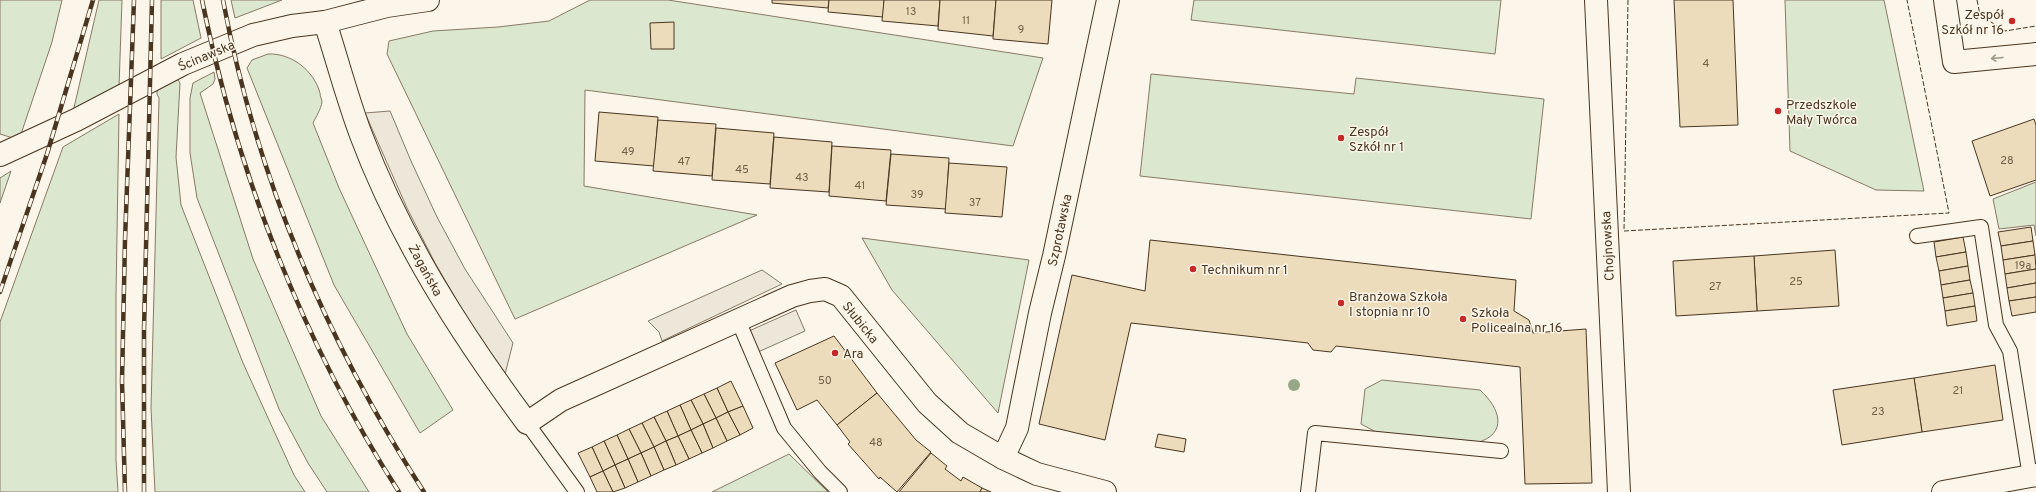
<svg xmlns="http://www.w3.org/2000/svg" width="2036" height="492" viewBox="0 0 2036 492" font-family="Overpass,sans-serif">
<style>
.green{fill:#dce7d0;stroke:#887966}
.parking{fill:#ede7d9;stroke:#887966}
.building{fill:#ecdcbc;stroke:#4a3520}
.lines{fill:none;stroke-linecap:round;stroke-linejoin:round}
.lane-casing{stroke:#4a3520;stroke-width:16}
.street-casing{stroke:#4a3520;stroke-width:24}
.lane{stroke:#fbf6e9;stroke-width:14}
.street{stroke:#fbf6e9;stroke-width:22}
.rail-casing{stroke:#4a3520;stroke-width:4.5}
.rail{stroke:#fbf6e9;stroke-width:3;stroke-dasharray:9;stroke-linecap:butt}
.fence{stroke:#4a3520;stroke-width:1;stroke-dasharray:5 2;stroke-linecap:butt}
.tree{fill:#96a887}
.oneway{stroke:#a29684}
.poi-dot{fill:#c62828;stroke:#fbf6e9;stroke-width:1.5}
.labels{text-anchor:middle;stroke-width:3;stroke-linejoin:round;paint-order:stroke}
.number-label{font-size:11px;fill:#725f47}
.poi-label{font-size:13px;fill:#4a3520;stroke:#fbf6e9;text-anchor:start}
.street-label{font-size:13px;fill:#4a3520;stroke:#fbf6e9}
</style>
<rect width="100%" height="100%" fill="#fbf6e9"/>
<g class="green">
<path d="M0 0H62L52 42 19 140 0 134Z"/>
<path d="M99 0H122L119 87 73 112Z"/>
<path d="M161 0H193L201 38 161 59Z"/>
<path d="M231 0H282L235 18Z"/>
<path d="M590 0H668L1043 58 1013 146 585 90 584 186 757 215 515 319 387 54 389 41 433 31 498 27 549 21Z"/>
<path d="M1194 0H1501L1495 54 1191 20Z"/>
<path d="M1785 0H1884L1924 191 1876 190 1790 151Z"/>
<path d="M268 54C292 53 314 71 320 93 320 96 322 100 322 102 321 109 316 117 313 123L339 188 407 334 453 410 420 433 334 285 247 68 252 60Z"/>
<path d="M214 72 215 79 213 84 200 93 253 259 321 416 369 492H327L308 463 279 409 197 198 190 153V98L193 83Z"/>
<path d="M1151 74 1354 94 1356 78 1544 99 1531 219 1140 176Z"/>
<path d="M176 77 180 83 176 157 181 205 243 363 294 475 305 492H155L151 408 159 98 157 94V88Z"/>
<path d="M119 114 116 295V460L118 492H0V322L63 147Z"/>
<path d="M11 171 0 203V178Z"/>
<path d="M2036 182V236L2034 225 1999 229 1993 199Z"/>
<path d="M862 238 1029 260 998 413 892 290Z"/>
<path d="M1382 380 1480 390C1500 408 1509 434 1476 443L1376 432 1361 424 1365 389Z"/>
<path d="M789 454 828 492H712Z"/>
</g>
<g class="parking">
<path d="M390 111 411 161 437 217 465 269 513 343 505 374 477 335 435 263 407 208 365 113Z"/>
<path d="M762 270 782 284 662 341 659 332 648 321Z"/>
<path d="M796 310 805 331 758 352 749 331Z"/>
</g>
<g class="building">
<path d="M772 0H829L828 8 772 3Z"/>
<path d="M829 0H884L883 17 828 12Z"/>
<path d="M884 0H940L938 26 882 21Z"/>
<path d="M940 0H996L993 36 938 30Z"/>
<path d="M996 0H1052L1048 44 993 39Z"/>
<path d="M1674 0H1733L1738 125 1680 127Z"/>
<path d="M674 22V49H651L650 23Z"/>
<path d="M599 112 658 117 654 166 595 161Z"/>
<path d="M2034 119 2036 125V180L1990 196 1972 141Z"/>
<path d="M658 120 716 124 712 176 653 171Z"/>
<path d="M716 128 774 133 770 184 712 180Z"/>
<path d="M774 137 832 142 829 192 770 188Z"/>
<path d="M832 146 891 150 886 201 829 196Z"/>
<path d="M891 154 949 158 946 209 886 205Z"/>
<path d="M949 163 1007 167 1002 217 945 213Z"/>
<path d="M2031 227 2033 241 2001 246 1998 232Z"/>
<path d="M1963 237 1966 252 1936 257 1934 242Z"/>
<path d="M1150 240 1516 280 1514 311 1529 320 1533 333 1586 329 1592 483 1525 484 1520 367 1336 346 1331 352 1313 350 1308 343 1131 323 1105 440 1039 424 1072 275 1145 291Z"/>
<path d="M2033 241 2035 255 2003 260 2001 246Z"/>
<path d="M1835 250 1839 306 1757 311 1754 256Z"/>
<path d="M1966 252 1968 266 1939 271 1936 257Z"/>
<path d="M2035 255 2036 269 2005 274 2003 260Z"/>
<path d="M1754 256 1757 311 1676 316 1673 261Z"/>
<path d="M1968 266 1970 280 1941 285 1939 271Z"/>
<path d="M2036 269V283L2007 288 2005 274Z"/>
<path d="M1970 280 1973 293 1943 298 1941 285Z"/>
<path d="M2036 283V297L2009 301 2007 288Z"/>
<path d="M1973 293 1975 306 1945 311 1943 298Z"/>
<path d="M2036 297V312L2012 316 2009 301Z"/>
<path d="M1975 306 1977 321 1947 326 1945 311Z"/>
<path d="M834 336 877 393 837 425 817 400 797 410 775 363Z"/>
<path d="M1995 365 2003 420 1922 432 1914 378Z"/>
<path d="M1914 378 1922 432 1842 445 1833 390Z"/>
<path d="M731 381 743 406 728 412 717 388Z"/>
<path d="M717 388 728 412 716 418 704 394Z"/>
<path d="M877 393 916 440 931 452 897 492 880 477 879 479 848 444 850 442 837 425Z"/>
<path d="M704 394 716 418 703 424 691 400Z"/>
<path d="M691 400 703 424 691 430 680 405Z"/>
<path d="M680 405 691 430 678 436 667 411Z"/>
<path d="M743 406 753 428 740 435 728 412Z"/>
<path d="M667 411 678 436 666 441 654 417Z"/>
<path d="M728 412 740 435 727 441 716 418Z"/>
<path d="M654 417 666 441 654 447 642 423Z"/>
<path d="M716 418 727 441 713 448 703 424Z"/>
<path d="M642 423 654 447 641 453 629 429Z"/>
<path d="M703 424 713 448 702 453 691 430Z"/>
<path d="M629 429 641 453 628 459 617 435Z"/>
<path d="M691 430 702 453 689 459 678 436Z"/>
<path d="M1158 434 1186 439 1184 452 1155 447Z"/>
<path d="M617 435 628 459 615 465 604 441Z"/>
<path d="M678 436 689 459 676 465 666 441Z"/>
<path d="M604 441 615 465 603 471 592 447Z"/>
<path d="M666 441 676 465 664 470 654 447Z"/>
<path d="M592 447 603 471 590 477 578 453Z"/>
<path d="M654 447 664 470 651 476 641 453Z"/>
<path d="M641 453 651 476 638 482 628 459Z"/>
<path d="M931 453 947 466 945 469 961 481 963 477 982 488 980 492H899Z"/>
<path d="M628 459 638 482 625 488 615 465Z"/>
<path d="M615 465 625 488 613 492 603 471Z"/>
<path d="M603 471 613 492H597L590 477Z"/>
<path d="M982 488 991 492H980Z"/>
</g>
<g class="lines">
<defs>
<g id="lane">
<path d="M1917 236 1981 227 1996 325 2010 351 2030 477"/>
<path d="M738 320 784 428 820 472 840 492"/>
<path d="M527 423 577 492"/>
<path d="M1308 492 1315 433 1501 451"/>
</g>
<g id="street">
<path d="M1596 0 1619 492"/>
<path d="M1945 0 1954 62 2036 54"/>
<path d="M325 22C337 59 347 98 361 135 400 239 461 334 527 423L561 400 792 296 810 291 825 289 841 296 927 403 960 433 1003 458 1037 474 1105 492"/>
<path d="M0 155 76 120 183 64 253 35 292 26 325 22 387 6 428 0"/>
<path d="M1003 458 1017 428 1040 313 1054 256 1108 0"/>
<path d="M1943 492 2036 475"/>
</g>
</defs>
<use href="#lane" class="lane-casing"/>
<use href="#street" class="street-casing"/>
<use href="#lane" class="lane"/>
<use href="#street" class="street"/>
<defs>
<g id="rail">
<path d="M202 0C237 173 303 343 399 492"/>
<path d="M223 0C256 176 327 342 424 492"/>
<path d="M0 292 47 154 93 0"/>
<path d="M125 492 122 381 125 240 134 0"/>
<path d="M144 492V330L152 0"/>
</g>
</defs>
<use href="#rail" class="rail-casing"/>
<use href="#rail" class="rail"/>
<g class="fence">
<path d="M1628 0 1624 231 1949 213 1907 0"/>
<path d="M1977 0 1980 15 2005 31 2036 26"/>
</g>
</g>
<circle class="tree" cx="1294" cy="385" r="6"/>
<defs><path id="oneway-shaft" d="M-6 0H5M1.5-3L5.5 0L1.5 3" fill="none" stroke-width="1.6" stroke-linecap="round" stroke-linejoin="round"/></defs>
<use class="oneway" href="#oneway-shaft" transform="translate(1997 58) rotate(175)"/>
<g class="poi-dot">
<circle cx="2012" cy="21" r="4"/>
<circle cx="1778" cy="111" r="4"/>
<circle cx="1341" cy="138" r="4"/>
<circle cx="1193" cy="269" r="4"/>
<circle cx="1341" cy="303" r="4"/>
<circle cx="1463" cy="319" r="4"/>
<circle cx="835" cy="353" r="4"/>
</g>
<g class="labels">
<g class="number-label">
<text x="911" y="15">13</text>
<text x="966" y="24">11</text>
<text x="1021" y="33">9</text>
<text x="1706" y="67">4</text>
<text x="628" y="155">49</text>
<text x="2007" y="164">28</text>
<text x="684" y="165">47</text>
<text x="742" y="173">45</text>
<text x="802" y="181">43</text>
<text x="860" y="189">41</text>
<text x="917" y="198">39</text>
<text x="975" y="206">37</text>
<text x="2023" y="269">19a</text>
<text x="1796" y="285">25</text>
<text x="1715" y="290">27</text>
<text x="825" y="384">50</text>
<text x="1958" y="394">21</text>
<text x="1878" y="415">23</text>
<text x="876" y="446">48</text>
</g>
<g class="poi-label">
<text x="2004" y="19" text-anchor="end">Zespół<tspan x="2004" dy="15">Szkół nr 16</tspan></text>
<text x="1786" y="109">Przedszkole<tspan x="1786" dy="15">Mały Twórca</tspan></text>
<text x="1349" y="136">Zespół<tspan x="1349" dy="15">Szkół nr 1</tspan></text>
<text x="1201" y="274">Technikum nr 1</text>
<text x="1349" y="301">Branżowa Szkoła<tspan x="1349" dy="15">I stopnia nr 10</tspan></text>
<text x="1471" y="317">Szkoła<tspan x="1471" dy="15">Policealna nr 16</tspan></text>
<text x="843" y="358">Ara</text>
</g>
<g class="street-label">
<text transform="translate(206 55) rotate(-23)" y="5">Ścinawska</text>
<text transform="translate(1059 230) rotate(-78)" y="5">Szprotawska</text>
<text transform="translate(1607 246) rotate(-93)" y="5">Chojnowska</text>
<text transform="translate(426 270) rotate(61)" y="5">Żagańska</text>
<text transform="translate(861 322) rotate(51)" y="5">Słubicka</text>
</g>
</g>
</svg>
